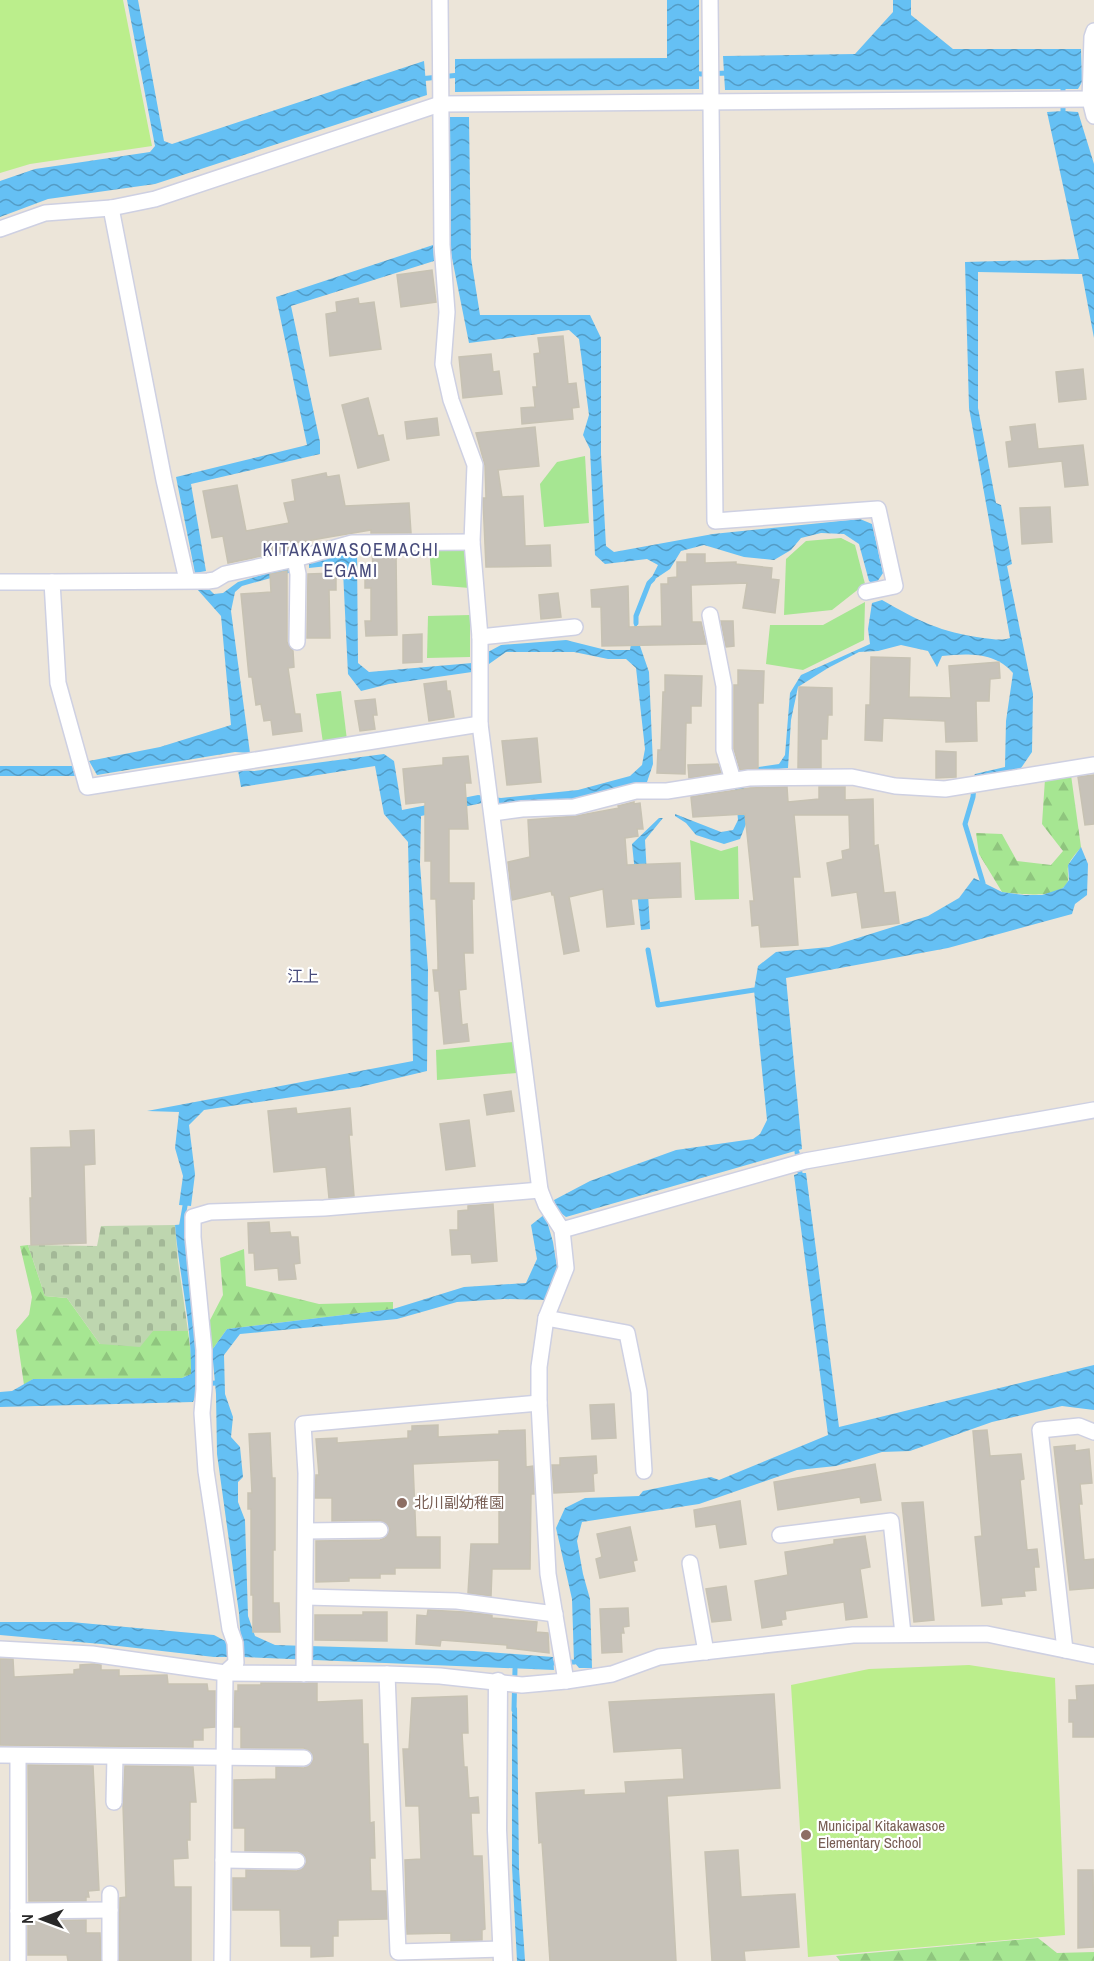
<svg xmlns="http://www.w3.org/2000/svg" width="1094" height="1961" viewBox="0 0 1094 1961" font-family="'Archivo Narrow','Noto Sans JP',sans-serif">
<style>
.grass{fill:#a6e692}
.forest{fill:url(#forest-firs)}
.cemetery{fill:url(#cemetery-stones)}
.pitch{fill:#bbee8c}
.water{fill:url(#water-waves)}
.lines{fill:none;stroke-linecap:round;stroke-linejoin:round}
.stream{stroke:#65c0f4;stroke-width:5}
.building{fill:#c7c2b9;stroke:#c7c2b3;stroke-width:1.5}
.minor-casing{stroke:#ced0e2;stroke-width:18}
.tertiary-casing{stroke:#ced0e2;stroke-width:21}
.minor{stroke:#fff;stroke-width:15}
.tertiary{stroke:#fff;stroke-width:18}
.education-dot{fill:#8d6e63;stroke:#fff;stroke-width:2}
.labels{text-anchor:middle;stroke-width:4.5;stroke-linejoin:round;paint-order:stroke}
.education-label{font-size:15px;fill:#785e54;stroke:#fff;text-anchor:start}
.neighbourhood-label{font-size:16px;fill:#474b7b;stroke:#fff}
.quarter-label{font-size:18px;letter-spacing:1.5px;fill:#474b7b;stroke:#fff}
</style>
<defs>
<pattern id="forest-firs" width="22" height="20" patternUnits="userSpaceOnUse" patternTransform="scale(1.5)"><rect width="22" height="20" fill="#a6e692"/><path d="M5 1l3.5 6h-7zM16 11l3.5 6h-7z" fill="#8fc57e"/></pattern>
<pattern id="cemetery-stones" width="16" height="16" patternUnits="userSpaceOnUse" patternTransform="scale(1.5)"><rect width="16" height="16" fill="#bed6af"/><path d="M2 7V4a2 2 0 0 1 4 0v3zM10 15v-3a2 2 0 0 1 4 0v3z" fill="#a3b897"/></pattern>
<pattern id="water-waves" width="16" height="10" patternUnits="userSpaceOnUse" patternTransform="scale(1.5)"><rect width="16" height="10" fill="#65c0f4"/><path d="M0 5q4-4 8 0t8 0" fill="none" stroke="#539cc6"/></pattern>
</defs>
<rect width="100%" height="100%" fill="#ece5d9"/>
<g class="grass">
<path d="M585 456 589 523 544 527 540 484 557 462Z"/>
<path d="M841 538 855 545 865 584 832 610 784 615 786 559 806 541Z"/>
<path d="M467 546 470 588 432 585 429 547Z"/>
<path d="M865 602 864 640 803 670 766 664 770 625H823Z"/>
<path d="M470 615V657L427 658 428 616Z"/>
<path d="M341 691 347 740 323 743 316 694Z"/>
<path d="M690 840 721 851 738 846 739 899 695 900Z"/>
<path d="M513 1042 517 1073 437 1080 436 1050Z"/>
</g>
<g class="forest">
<path d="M1071 775 1081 847C1077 853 1069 860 1068 867 1067 871 1069 876 1068 881 1061 900 1018 894 1002 892L979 854 976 833 1002 834 1017 861 1051 865 1063 851 1042 824 1045 779Z"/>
<path d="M28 1245 45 1296 67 1298 100 1344 153 1331H188L191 1355V1374L182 1378 33 1379 24 1385 16 1330 29 1315 32 1297 20 1246Z"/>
<path d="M244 1249 246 1286 319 1304 393 1302V1309L227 1329 212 1350 208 1324 223 1295 220 1258Z"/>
<path d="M1038 1938 1057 1953 1094 1952V1961H840L836 1956Z"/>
</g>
<path class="cemetery" d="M175 1225 178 1261 188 1331H153L140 1347 100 1344 67 1298 45 1296 28 1245 97 1246 101 1226Z"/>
<g class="pitch">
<path d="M0 0H123L152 146 30 164 0 173Z"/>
<path d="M969 1665 1055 1678 1065 1935 808 1957 791 1685 869 1669Z"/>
</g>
<g class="water">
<path d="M127 0H138L164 141 172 144 424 61 427 95 155 184 48 199 0 217V181L35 169 150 152 155 146Z"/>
<path d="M667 0H699V89L455 92V59L667 58Z"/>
<path d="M893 0H911V15L953 49H1081L1082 82 1078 89H1063L725 90 723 56 855 54 893 12Z"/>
<path d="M1063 111 1078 112 1094 164V338L1082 274 978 272V408L996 503 1001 505 1012 564 1007 566 1033 694 1032 752 1019 771 972 779 975 774 1005 767 1006 721 1013 673C996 652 967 653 942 656L937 667 928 651 901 645 878 651 859 652 828 668 798 687 791 720 788 768 737 773 744 769 779 764 785 755 790 693 801 675 870 644 868 629 872 603 882 600C919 621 940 632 983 638 993 639 1001 641 1010 638L969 408 965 262 1079 259 1047 112Z"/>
<path d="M450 117H469L471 258 480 315H590L601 338V454L606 546 614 552 713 534 860 519 872 524 883 573 875 585 869 581 859 544 844 534 821 533 801 538 791 550 774 560 744 557 704 545 681 551 670 569 649 583 658 565 647 559 605 564 595 555 590 449 583 435 589 415 579 339 569 330 469 343 451 253Z"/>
<path d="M433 245 434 261 291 306 320 442V454L191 484 206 571 195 573 176 477 307 445 276 297Z"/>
<path d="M357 552 358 663 369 672 472 663V672L389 684 361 691 348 674 343 571 337 565 309 568V561L332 555Z"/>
<path d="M289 567 292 572 242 586 235 592 231 611 250 753 235 752 97 775 89 761 160 747 231 725 221 616 197 589 207 587 214 594 223 593 238 582Z"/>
<path d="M636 616 639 643 649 672 653 764 647 782 614 788 578 799 510 804 482 803 421 816 420 864 428 970 427 1071 360 1087 204 1110 189 1125 195 1174 191 1206 179 1205 183 1176 175 1148 179 1112 147 1111 413 1061 408 842 384 814 375 766 241 787 238 770 254 771 384 754 394 761 402 810 478 795 501 798 578 790 630 776 642 765 645 749 636 668 626 659H608L574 652H506L489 664 488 652 501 645 566 640 606 650H630Z"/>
<path d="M0 766H74L77 776H0Z"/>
<path d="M744 785 746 824 740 839 724 844 696 835 686 823 675 816V814L721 832 733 830 738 820 735 787Z"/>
<path d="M659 818H663L645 840 650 929 641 930 632 844Z"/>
<path d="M1081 847 1088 864 1087 895 1075 904 1072 914 948 948 786 978 802 1149 566 1217 557 1210 554 1200 590 1181 676 1150 753 1139 760 1134 767 1120 754 990 758 966 776 952 829 947 928 916 959 898 974 878 1002 892 1024 895H1042L1063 888 1069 880 1068 865Z"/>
<path d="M800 1173H806L839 1427 1094 1365V1410L1062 1406 992 1422 910 1451 882 1452 836 1466 797 1470 699 1504 582 1522 577 1541 583 1574 590 1599 592 1668H579L574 1662 572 1599 556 1528 565 1508 585 1498 639 1496 643 1491 711 1477 719 1480 828 1435 794 1175Z"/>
<path d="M545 1214 553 1242 557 1267 547 1300 504 1299 457 1302 397 1319 240 1334 224 1355 225 1394 233 1417 231 1437 240 1447 243 1477 238 1482V1502L245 1520 248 1616 255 1636 275 1645 474 1651 553 1657 554 1670 242 1657 239 1613 217 1454 216 1394 212 1350 227 1329 393 1309 464 1287 526 1283 537 1259 531 1225Z"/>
<path d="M185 1224 197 1350 198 1390 193 1402 0 1407V1392L12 1391 33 1379 182 1378 191 1374C192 1326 179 1274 175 1225Z"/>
<path d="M0 1622H71L214 1635 229 1643 230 1657H214L101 1644 0 1635Z"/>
<path d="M517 1707 519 1869 525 1961H517L512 1867V1713Z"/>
</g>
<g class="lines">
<g class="stream">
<path d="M694 72 700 74 729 73"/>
<path d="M419 79 460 75"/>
<path d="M1063 89V111"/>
<path d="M636 623V616L649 583 653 579"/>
<path d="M974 786 973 797 965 824 983 883"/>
<path d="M648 950 658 1005 754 990"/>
<path d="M797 1152 800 1173"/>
<path d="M181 1229 186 1200"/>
<path d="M204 1384 215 1383"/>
<path d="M554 1663 574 1662"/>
<path d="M514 1710 515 1669"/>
</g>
</g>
<g class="building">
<path d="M432 270 436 302 401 307 397 275Z"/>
<path d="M358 298 359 304 374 302 381 349 330 356 326 314 337 312 336 302Z"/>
<path d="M563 336 568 384 576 383 579 407 572 408 573 419 522 424 521 408 535 407 533 387H537L534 354 540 353 538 338Z"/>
<path d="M491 354 493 372 499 371 502 394 463 398 459 357Z"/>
<path d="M1083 369 1086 399 1059 402 1056 372Z"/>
<path d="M368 398 378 436 383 435 389 460 358 468 342 405Z"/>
<path d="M437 418 439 435 407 439 405 422Z"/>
<path d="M1035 424 1038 449 1083 445 1088 485 1065 487 1062 461 1009 467 1006 442 1012 441 1010 427Z"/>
<path d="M535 427 539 466 498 470 502 497 523 496 525 546 550 545 551 566 486 567 483 500V498H486L485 465 476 433Z"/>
<path d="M326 473 327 477 339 475 345 506 409 503 411 533H371V530L335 536 289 544 290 550 228 563 223 536 212 538 203 491 237 485 246 531 289 523 284 503 295 501 292 480Z"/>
<path d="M1050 507 1052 542 1022 544 1020 508Z"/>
<path d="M396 552 397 635 366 636 365 621H371V588H365V565H373L372 553Z"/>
<path d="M687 554H705V563L736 562V564L772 568 771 579 779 580 775 613 743 608 747 583 691 585 692 622H701L706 644 602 646 601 607H592L591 590 628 586 629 627 662 626 661 584H668V578L677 577V562H687Z"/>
<path d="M287 571V642L293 651 294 667 288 668 295 714H300L302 731 273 735 271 720 264 721 261 704 256 705 252 677H249L241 594 271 592 270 574Z"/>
<path d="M336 573V590H329L330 638H307L308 574Z"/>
<path d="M558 593 561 617 541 619 539 595Z"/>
<path d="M721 621H733L734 646 726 647Z"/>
<path d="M422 634V662L403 663V635Z"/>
<path d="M871 657 910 658 909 697 951 698 949 666 999 662 1000 678 990 679 989 701H976L977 741 946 742 945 721 883 718 882 741 865 740 866 705H870Z"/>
<path d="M738 670 764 671 763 703H758V768L740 770 734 749V685H738Z"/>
<path d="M665 675 702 676 701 706H691V723H686L685 774 657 773 658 750H661L663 692H665Z"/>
<path d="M446 681 447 691H450L454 717 429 721 424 684Z"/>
<path d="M799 687 832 688V715H828L827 739H821V768H798Z"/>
<path d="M375 699 377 715H373L375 729 360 731 355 701Z"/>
<path d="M537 738 541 782 507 785 502 741Z"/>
<path d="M936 751 956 752V777L936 778Z"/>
<path d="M468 756 471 783H465L468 829H449V883H474V899H472L473 953H464L466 989 459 990 462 1025 467 1024 469 1041 444 1044 439 991H435L433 970H438V962L436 899H431V861H425V802L406 804 403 769 443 765V758Z"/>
<path d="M718 764 721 773 689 778 688 765Z"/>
<path d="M1094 775V824L1085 825 1078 777Z"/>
<path d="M787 787 788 802 819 799V787H845V800L873 799 874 846 878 845 884 893 895 892 899 923 862 928 857 892 832 896 827 863 843 859 842 851 850 849 849 815H794L800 877H793L798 945 761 947 759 925 752 926 750 901H754L745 814 693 817 691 797 750 788Z"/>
<path d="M634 802V804L640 803 643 829H637L638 836 625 838 627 865 680 863 681 897 631 899 634 924 607 927 603 889 569 897 579 951 564 954 554 895H552L551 891 512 900 508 862 530 857 528 820 576 816 619 808 618 806Z"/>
<path d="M511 1091 514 1111 487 1115 484 1095Z"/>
<path d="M296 1108 297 1114 350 1108 352 1135H349L354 1196 329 1198 326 1167 274 1172 268 1111Z"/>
<path d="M469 1120 475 1166 446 1170 440 1124Z"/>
<path d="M94 1130 95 1164 84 1165 86 1243 31 1245 30 1198H32L31 1148 71 1147 70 1131Z"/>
<path d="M493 1204 497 1261 472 1263 471 1254 452 1255 450 1230H458V1211L468 1210V1206Z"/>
<path d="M269 1222 270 1233 290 1232 291 1237H298L300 1263 294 1264 296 1279 279 1280 278 1268 255 1270 254 1253H249L248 1223Z"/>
<path d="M614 1404 616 1438 592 1439 590 1405Z"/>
<path d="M438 1425V1437L499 1434V1431L525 1430 526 1467 533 1466 534 1494H531L530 1569H492L491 1596 468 1593 471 1544H499V1460L413 1464 416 1537H440V1568H395V1574H380V1578H349V1581L316 1582V1541L380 1540 385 1538 390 1530 388 1525 380 1520 332 1521V1498H315L316 1475H319L316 1439 337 1438V1443L408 1438V1431H412V1426Z"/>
<path d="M987 1430 990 1456 1021 1454 1024 1479 1020 1480 1027 1550 1037 1549 1039 1567H1034L1036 1590 1024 1591 1025 1596 1001 1598 1002 1604 982 1606 975 1537 982 1536 973 1431Z"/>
<path d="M270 1433 272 1478H275V1550H273V1603H279L280 1632H253V1595H251V1509H248V1493H252L249 1434Z"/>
<path d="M1075 1445V1451L1089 1449 1092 1483 1080 1484 1082 1504H1079L1084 1560 1094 1559V1588L1070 1590 1054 1447Z"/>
<path d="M596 1456 597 1473 593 1474 594 1491 554 1493 552 1465H560V1458Z"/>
<path d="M875 1464 881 1500 861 1503 860 1497 778 1510 774 1482Z"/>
<path d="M740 1501 746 1544 720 1548 716 1524 696 1527 694 1510Z"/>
<path d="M923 1502 934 1620 914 1622 902 1503Z"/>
<path d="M630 1527 637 1560 633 1561 635 1571 600 1578 596 1559 602 1557 597 1534Z"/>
<path d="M865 1536 870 1567 860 1569 867 1617 846 1620 844 1602 785 1611 786 1619 781 1620 782 1625 762 1628 755 1581 788 1575 785 1552 834 1544V1540Z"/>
<path d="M726 1586 731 1620 712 1622 706 1589Z"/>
<path d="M628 1608 629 1626 623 1627 624 1633H621L622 1652 602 1653 600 1609Z"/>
<path d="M428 1610 464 1612 492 1615V1618L537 1622 536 1632 548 1633 549 1653 507 1648V1645L441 1640 440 1646 416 1644 417 1615 427 1616Z"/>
<path d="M363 1612H387V1641L315 1640V1615H363Z"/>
<path d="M0 1659H13L14 1677 74 1674V1670L80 1669V1665L94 1664 101 1665V1670H119V1676L167 1675 168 1684H207L208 1691H215V1727L203 1728V1740H193V1747L0 1745Z"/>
<path d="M261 1683H317V1702L362 1700 363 1744H368L370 1823 374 1822 375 1858H370L371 1891H386L387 1919 338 1920V1936H333V1956L311 1957V1946H281L280 1910H233V1878H246V1870L297 1871 302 1869 307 1862 305 1856 298 1851H245V1828H234V1780L276 1779V1767L304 1768 309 1766 314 1759 312 1753 304 1748H241V1727H234L235 1691H238V1685H261Z"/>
<path d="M1094 1685V1737H1073V1722H1069V1700H1077L1076 1686Z"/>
<path d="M774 1694 780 1788 667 1796 676 1961H550L542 1842 539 1843 536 1793 584 1790V1795L626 1793 625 1782 684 1779 682 1748 614 1752 609 1702Z"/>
<path d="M467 1696 468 1733H462L464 1767H467L469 1798 478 1797 479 1813H471L473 1856H482L485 1929 482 1930V1940L451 1941V1933L407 1934 405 1860 421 1859 419 1806H406L403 1749H409L412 1698Z"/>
<path d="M28 1765 93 1766 99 1890 88 1891 89 1897H86V1901H29Z"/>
<path d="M125 1766 193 1767 196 1802H190V1840H187L188 1858 173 1859 174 1887H191V1961H119L120 1898 126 1897 123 1805Z"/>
<path d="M738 1850 741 1897 795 1894 799 1947 744 1951 745 1961H712L705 1852Z"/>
<path d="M1078 1870H1093L1094 1947 1078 1948Z"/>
<path d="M86 1920V1933H100L101 1961H68L67 1955H28V1921Z"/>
</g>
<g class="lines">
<defs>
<g id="minor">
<path d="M440 0 442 245 447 312 443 364 451 400 475 465 472 542 480 637V724L540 1190 546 1205 562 1230 566 1268 546 1318 539 1367V1403L548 1574 566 1681"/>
<path d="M710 0 715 521 878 509 895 586 866 592"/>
<path d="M1094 31 1092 37 1090 100 1094 116"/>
<path d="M111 208 164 480 187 580"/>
<path d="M0 229 45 213 111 208 155 199 440 104 1094 99"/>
<path d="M472 542 352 543 295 559 225 574 215 580 208 581 52 582 58 683 87 787 480 724"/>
<path d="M295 559 298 574 297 642"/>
<path d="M0 582H52"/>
<path d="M710 615 724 686V750L733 780"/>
<path d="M480 637 575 627"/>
<path d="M493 813 522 809 574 807 636 791H667L749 778 852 777 895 786 945 789 1094 765"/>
<path d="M562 1230 805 1161 1094 1110"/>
<path d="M546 1318 627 1333 639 1392 644 1471"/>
<path d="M306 1531 380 1530"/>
<path d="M780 1535 891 1521 903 1634"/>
<path d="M690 1563 706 1652"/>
<path d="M306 1597 457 1601 555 1614"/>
<path d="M0 1649 92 1654 225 1673 387 1674 440 1676 522 1685 566 1681 612 1674 659 1657 853 1635 987 1634 1094 1656"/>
<path d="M1065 1650 1040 1430 1079 1426 1094 1432"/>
<path d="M304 1674 306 1473 303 1424 539 1403"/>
<path d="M387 1674 398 1952 502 1949"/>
<path d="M0 1755 304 1758"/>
<path d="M18 1756V1961"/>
<path d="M114 1802 115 1757"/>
<path d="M223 1860 297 1861"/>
<path d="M110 1894V1959"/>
<path d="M18 1911 110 1910"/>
<path d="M222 1961 225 1673 236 1663 235 1643 230 1629 206 1471 202 1413 204 1389V1350L193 1237V1217L210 1212 324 1208 540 1190"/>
</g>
<path id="tertiary" d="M498 1682 497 1830 503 1961"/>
</defs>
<use href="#minor" class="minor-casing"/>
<use href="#tertiary" class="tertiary-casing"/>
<use href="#minor" class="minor"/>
<use href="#tertiary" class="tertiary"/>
</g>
<g class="education-dot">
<circle cx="402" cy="1503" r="6"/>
<circle cx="806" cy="1835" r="6"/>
</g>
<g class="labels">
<g class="education-label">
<text x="414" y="1508">北川副幼稚園</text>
<text x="818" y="1831">Municipal Kitakawasoe<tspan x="818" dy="17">Elementary School</tspan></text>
</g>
<g class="neighbourhood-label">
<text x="303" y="982">江上</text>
</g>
<g class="quarter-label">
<text x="351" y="556">KITAKAWASOEMACHI<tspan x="351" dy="21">EGAMI</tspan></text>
</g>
</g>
<g transform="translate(42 1919) rotate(270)" stroke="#ffffff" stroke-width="4.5" paint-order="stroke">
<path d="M0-4.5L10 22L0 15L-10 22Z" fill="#282828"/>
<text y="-9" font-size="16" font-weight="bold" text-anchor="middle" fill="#282828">N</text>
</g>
</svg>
